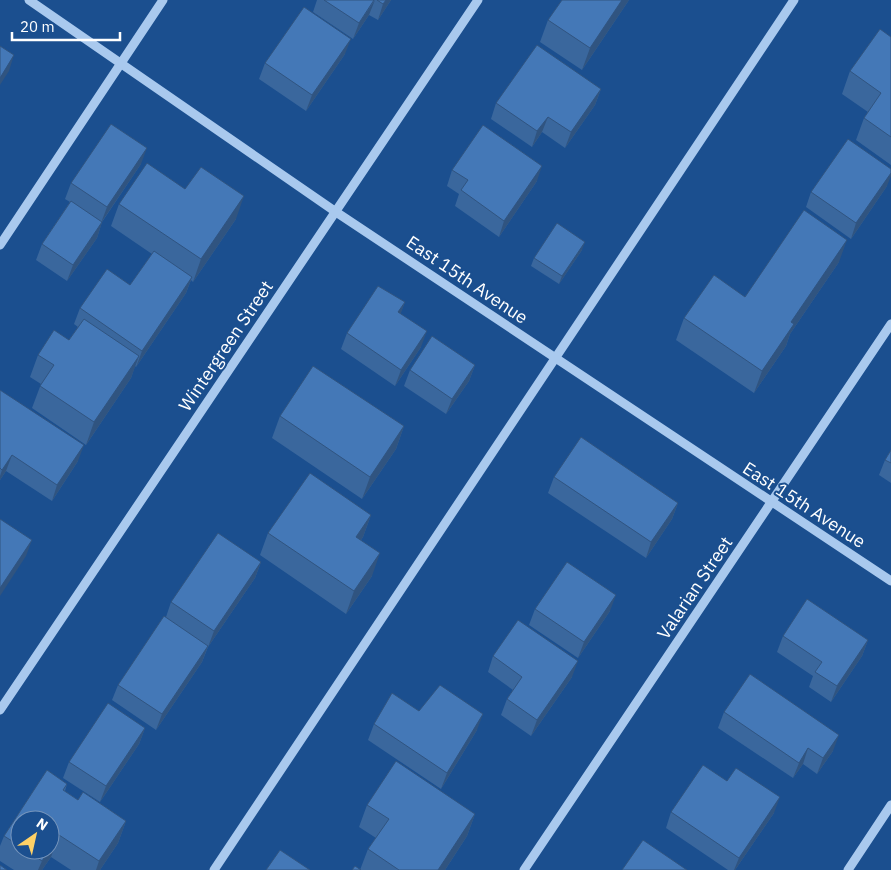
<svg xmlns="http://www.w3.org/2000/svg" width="891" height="870" viewBox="0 0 891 870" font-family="'IBM Plex Sans',sans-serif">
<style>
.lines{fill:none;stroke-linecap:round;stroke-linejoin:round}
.minor{stroke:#a9c9ee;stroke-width:9}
.wall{fill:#3a679d;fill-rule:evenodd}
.shaded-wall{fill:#305480}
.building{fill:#4478b7;stroke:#305480}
.labels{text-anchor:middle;stroke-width:4;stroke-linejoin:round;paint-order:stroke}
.street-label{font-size:18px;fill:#fff;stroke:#1b4f8f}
</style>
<rect width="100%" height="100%" fill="#1b4f8f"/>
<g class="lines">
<g class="minor">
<path d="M29 0 336 212 891 581"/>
<path d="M0 245 163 0"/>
<path d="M0 710 478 0"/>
<path d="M214 870 794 0"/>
<path d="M524 870 891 324"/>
<path d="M848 870 891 805"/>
</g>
</g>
<g class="wall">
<path d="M317 0H391L378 20 369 15 353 39 313 12Z"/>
<path d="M629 0 582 70 540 42 548 20Z"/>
<path d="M891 37V165L856 140 864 118 868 112 842 94 850 71Z"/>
<path d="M345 54 306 111 259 79 265 63Z"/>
<path d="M601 89 595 105 565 148 542 132 532 147 491 119 496 103Z"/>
<path d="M141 164 102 222 97 238 67 281 36 260 42 244 70 202 65 199 71 183Z"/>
<path d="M452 170 537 181 499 237 455 206 459 194 447 186Z"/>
<path d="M887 186 851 239 806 207 811 192Z"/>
<path d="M185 189 236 219 193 282 191 280 186 293 136 367 135 366 131 378 86 445 32 408 41 384 30 377 38 355 69 340 78 327 74 324 80 308 130 285 152 254 111 226 119 204Z"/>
<path d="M582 250 559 284 531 266 534 258Z"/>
<path d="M839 262 790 334 786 346 754 393 676 340 684 318Z"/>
<path d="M405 302 400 314 421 347 395 386 341 349 347 333Z"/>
<path d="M475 365 469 381 446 414 404 386 410 370Z"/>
<path d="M0 390 78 461 52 501 6 471 0 480Z"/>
<path d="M280 416 404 426 396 449 362 499 272 438Z"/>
<path d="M891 450V483L879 475 885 460Z"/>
<path d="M554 477 678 503 672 519 646 558 548 493Z"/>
<path d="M371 515 363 537 361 540 372 576 346 614 260 555 268 533Z"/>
<path d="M261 562 255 578 208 647 202 662 156 730 112 700 118 685 166 617 171 602Z"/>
<path d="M535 609 610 611 578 658 529 625Z"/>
<path d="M783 636 868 640 862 656 831 702 809 687 813 676 777 652Z"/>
<path d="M493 656 572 677 531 736 501 715 507 699 513 690 488 672Z"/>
<path d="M419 711 477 730 441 789 368 740 374 724Z"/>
<path d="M724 712 833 751 817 774 803 764 793 778 718 728Z"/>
<path d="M145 728 139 744 100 802 63 778 69 762Z"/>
<path d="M47 770 67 784 65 791 78 800 83 792 126 821 118 843 100 870H71L51 857 42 870H14L0 861V846L4 836ZM20 820H50V850H20Z"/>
<path d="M367 805 475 814 467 836 445 870H352H360L368 849 376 838 359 827Z"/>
<path d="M671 812 774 813 735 870H728L666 828Z"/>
</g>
<g class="shaded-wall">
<path d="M375 0 369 15 353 39 359 23Z"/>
<path d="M386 0H391L378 20 383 4Z"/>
<path d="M622 0H629L582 70 590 48Z"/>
<path d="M351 39 345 54 306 111 312 95Z"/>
<path d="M14 55 9 71 0 85V78Z"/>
<path d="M601 89 595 105 565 148 571 132Z"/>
<path d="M548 117 542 132 532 147 537 131Z"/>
<path d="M147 148 141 164 101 223 107 207Z"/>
<path d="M542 166 537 181 499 237 504 221Z"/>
<path d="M891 173V176L887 186 851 239 856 223Z"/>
<path d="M244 196 236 219 193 282 201 259Z"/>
<path d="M102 222 97 238 67 281 73 265Z"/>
<path d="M847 240 839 262 790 334 786 346 754 393 762 371 791 322Z"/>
<path d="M585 242 582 250 559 284 562 276Z"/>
<path d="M192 277 186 293 136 367 142 351Z"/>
<path d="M405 302 399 318 398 312Z"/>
<path d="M427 331 421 347 395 386 401 370Z"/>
<path d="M139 356 131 378 86 445 94 422Z"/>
<path d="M475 365 469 381 446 414 452 399Z"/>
<path d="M404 426 396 449 362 499 370 477Z"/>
<path d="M84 445 78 461 52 501 57 485Z"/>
<path d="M12 455 6 471 0 480V476L2 470Z"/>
<path d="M678 503 672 519 646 558 651 542Z"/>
<path d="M371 515 363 537 348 559 356 537Z"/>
<path d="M32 540 26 556 0 596V588Z"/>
<path d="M380 553 372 576 346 614 354 591Z"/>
<path d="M261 562 255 578 208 647 214 631Z"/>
<path d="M616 595 610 611 578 658 584 642Z"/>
<path d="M868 640 862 656 831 702 837 686Z"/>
<path d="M208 646 202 662 156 730 162 714Z"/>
<path d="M578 661 572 677 531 736 537 720Z"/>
<path d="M483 714 477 730 441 789 447 773Z"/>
<path d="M145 728 139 744 100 802 106 786Z"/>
<path d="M839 735 833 751 817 774 823 758Z"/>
<path d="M808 748 803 764 793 778 799 763Z"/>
<path d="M780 797 774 813 735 870H734L739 858Z"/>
<path d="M475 814 467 836 445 870H438Z"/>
<path d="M126 821 118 843 100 870H96L99 861Z"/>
<path d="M59 835 51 857 42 870H38L42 861 49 850H50V848Z"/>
</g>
<g class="building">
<path d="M324 0H374L359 23Z"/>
<path d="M377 0H386L383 4Z"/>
<path d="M562 0H622L590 48 548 20Z"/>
<path d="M304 7 351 39 312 95 265 63Z"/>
<path d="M880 29 891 37V137L864 118 881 93 850 71Z"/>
<path d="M537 45 601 89 571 132 548 117 537 131 496 103Z"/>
<path d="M0 46 14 55 0 78Z"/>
<path d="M111 124 147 148 107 207 71 183Z"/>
<path d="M483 125 542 166 504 221 461 190 468 180 452 170Z"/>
<path d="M848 139 891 169V173L856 223 811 192Z"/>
<path d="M147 163 185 189 201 167 244 196 201 259 119 204Z"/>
<path d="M71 201 102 222 73 265 42 244Z"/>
<path d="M804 210 847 240 791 322 794 324 762 371 684 318 714 275 745 297Z"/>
<path d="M557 223 585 242 562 276 534 258Z"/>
<path d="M154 251 192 277 142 351 80 308 107 269 130 285Z"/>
<path d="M378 286 405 302 398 312 427 331 401 370 347 333Z"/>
<path d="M84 319 139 356 94 422 40 386 54 365 38 355 54 330 69 340Z"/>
<path d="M432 336 475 365 452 399 410 370Z"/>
<path d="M313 366 404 426 370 477 280 416Z"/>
<path d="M0 390 84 445 57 485 12 455 2 470 0 468Z"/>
<path d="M581 437 678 503 651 542 554 477Z"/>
<path d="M891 450V463L885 460Z"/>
<path d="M310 473 371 515 356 537 380 553 354 591 268 533Z"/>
<path d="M0 519 32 540 0 588Z"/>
<path d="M218 533 261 562 214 631 171 602Z"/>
<path d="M567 562 616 595 584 642 535 609Z"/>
<path d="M807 599 868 640 837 686 815 672 822 662 783 636Z"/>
<path d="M164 616 208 646 162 714 118 685Z"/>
<path d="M518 620 578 661 537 720 507 699 522 677 493 656Z"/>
<path d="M750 674 839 735 823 758 808 748 799 763 724 712Z"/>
<path d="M440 685 483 714 447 773 374 724 392 693 419 711Z"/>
<path d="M108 703 145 728 106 786 69 762Z"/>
<path d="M396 761 475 814 438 870H399L368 849 389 819 367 805Z"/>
<path d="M703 765 727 781 736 768 780 797 739 858 671 812Z"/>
<path d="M47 770 67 784 63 790 78 800 83 792 126 821 99 861 59 835 50 848V820H20V846L4 836Z"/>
<path d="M643 840 687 870H622Z"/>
<path d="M26 850H49L42 861Z"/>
<path d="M280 850 310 870H266Z"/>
<path d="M0 865 7 870H0Z"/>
<path d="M355 866 361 870H352Z"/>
</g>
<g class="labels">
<g class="street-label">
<text transform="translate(467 280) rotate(34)" y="6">East 15th Avenue</text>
<text transform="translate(226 346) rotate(-56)" y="6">Wintergreen Street</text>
<text transform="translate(804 505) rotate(33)" y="6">East 15th Avenue</text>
<text transform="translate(695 588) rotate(-56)" y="6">Valarian Street</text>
</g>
</g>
<g transform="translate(35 835) rotate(34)"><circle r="24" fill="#1b4f8f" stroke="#7695bc"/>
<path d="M0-4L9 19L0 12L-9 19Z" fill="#ffd166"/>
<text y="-8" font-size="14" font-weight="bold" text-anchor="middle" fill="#ffffff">N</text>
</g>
<path d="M12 32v8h108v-8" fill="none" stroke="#ffffff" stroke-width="2.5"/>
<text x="20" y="32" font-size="15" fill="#ffffff" stroke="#1b4f8f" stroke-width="4" paint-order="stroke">20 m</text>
</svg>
